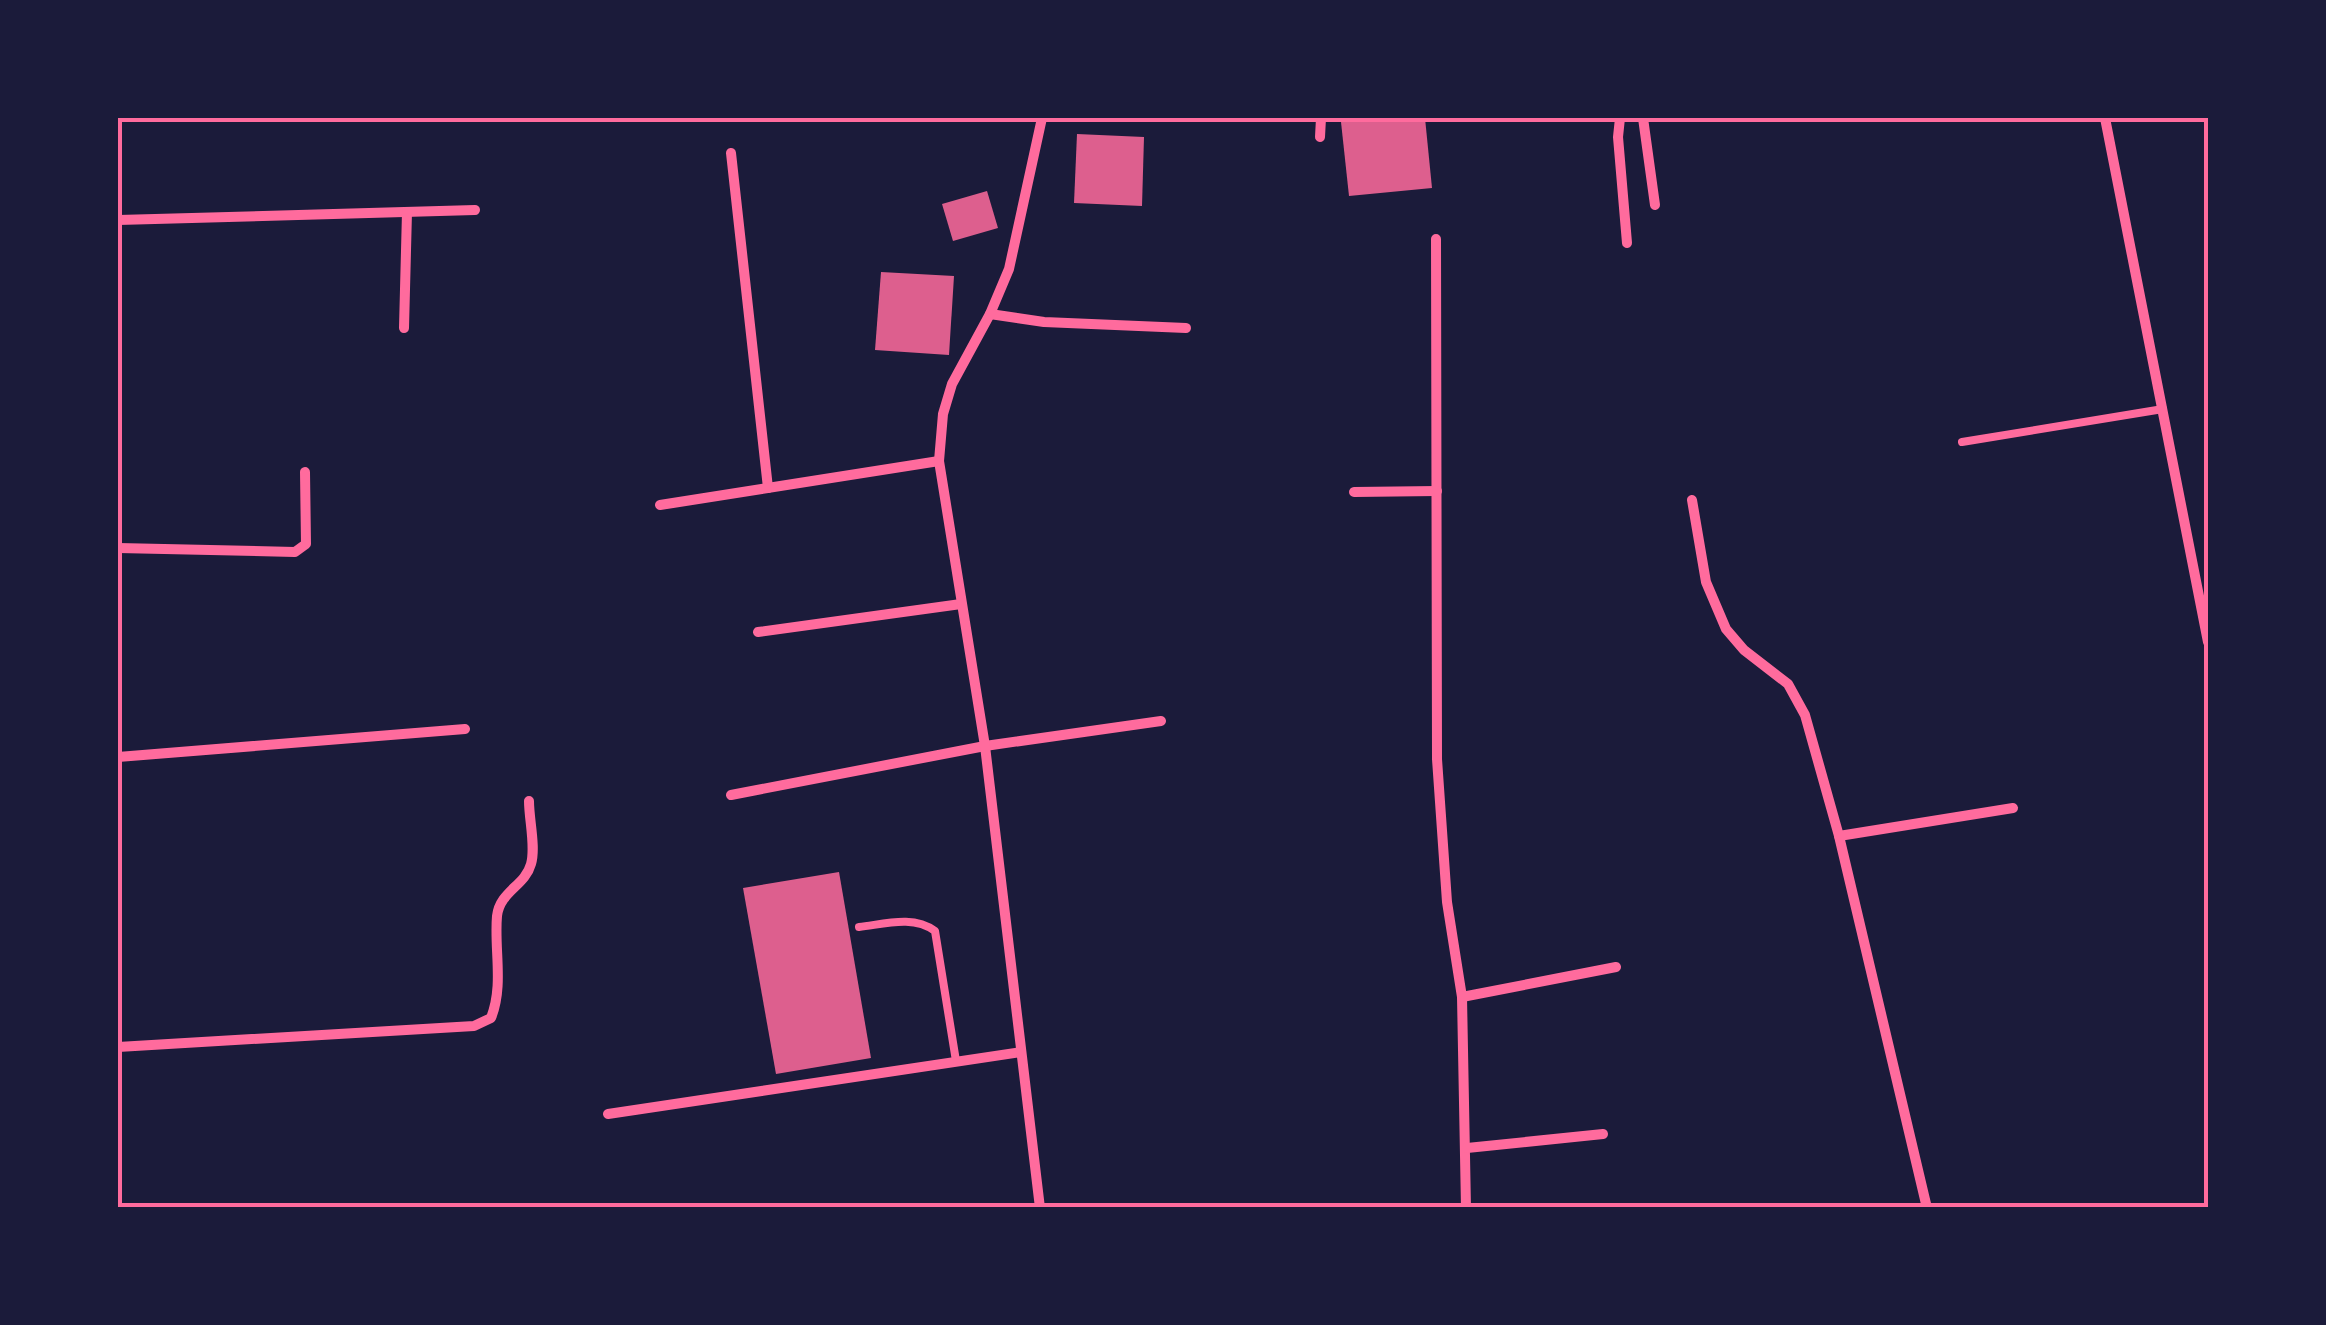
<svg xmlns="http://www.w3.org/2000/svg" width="2326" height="1325" viewBox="0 0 2326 1325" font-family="'Alegreya Sans',sans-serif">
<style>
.building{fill:#dd5f8e}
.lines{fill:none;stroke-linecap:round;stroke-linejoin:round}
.service{stroke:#ff6b9d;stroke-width:8}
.minor{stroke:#ff6b9d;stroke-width:10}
.neatline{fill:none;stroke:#ff6b9d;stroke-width:4}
</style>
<rect width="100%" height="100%" fill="#1b1b3a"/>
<g class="building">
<path d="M1387 118H1425L1432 188 1349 196 1341 122Z"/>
<path d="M1077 134 1144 137 1142 206 1074 203Z"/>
<path d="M987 191 998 228 953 241 942 204Z"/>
<path d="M881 272 954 276 949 355 875 350Z"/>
<path d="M839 872 871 1058 776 1074 743 888Z"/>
</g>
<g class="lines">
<g class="service">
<path d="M1962 442 2163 409"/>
<path d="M859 927C885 924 913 915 935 931L956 1061"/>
</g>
<g class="minor">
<path d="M1620 118 1618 137 1627 243"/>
<path d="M1643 118 1655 205"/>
<path d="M2105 118 2208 642"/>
<path d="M1320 137 1321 118"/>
<path d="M731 153 768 488"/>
<path d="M118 220 475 210"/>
<path d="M1436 239 1437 759 1447 902 1462 997 1466 1208"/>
<path d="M990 314 1044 322 1186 328"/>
<path d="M404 328 407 212"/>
<path d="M1354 492 1437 491"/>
<path d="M1692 500 1706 582 1726 629 1744 650 1788 684 1805 715 1839 836 1927 1208"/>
<path d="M660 505 939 461"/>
<path d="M118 548 295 552 306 544 305 472"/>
<path d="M758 632 961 604"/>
<path d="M118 757 465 729"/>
<path d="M731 795 985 746 1161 721"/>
<path d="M1839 836 2013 808"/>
<path d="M1462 997 1616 967"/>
<path d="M118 1047 474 1026 491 1018C504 985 494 950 497 916 500 891 525 886 531 864 536 847 529 820 529 801"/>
<path d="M608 1114 1021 1052"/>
<path d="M1467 1148 1603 1134"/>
<path d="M1040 1208 985 746 939 461 943 414 952 384 990 314 1009 269 1042 118"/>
</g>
</g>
<rect width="2326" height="1325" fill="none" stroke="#1b1b3a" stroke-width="240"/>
<rect x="120" y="120" width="2086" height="1085" class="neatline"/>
</svg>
